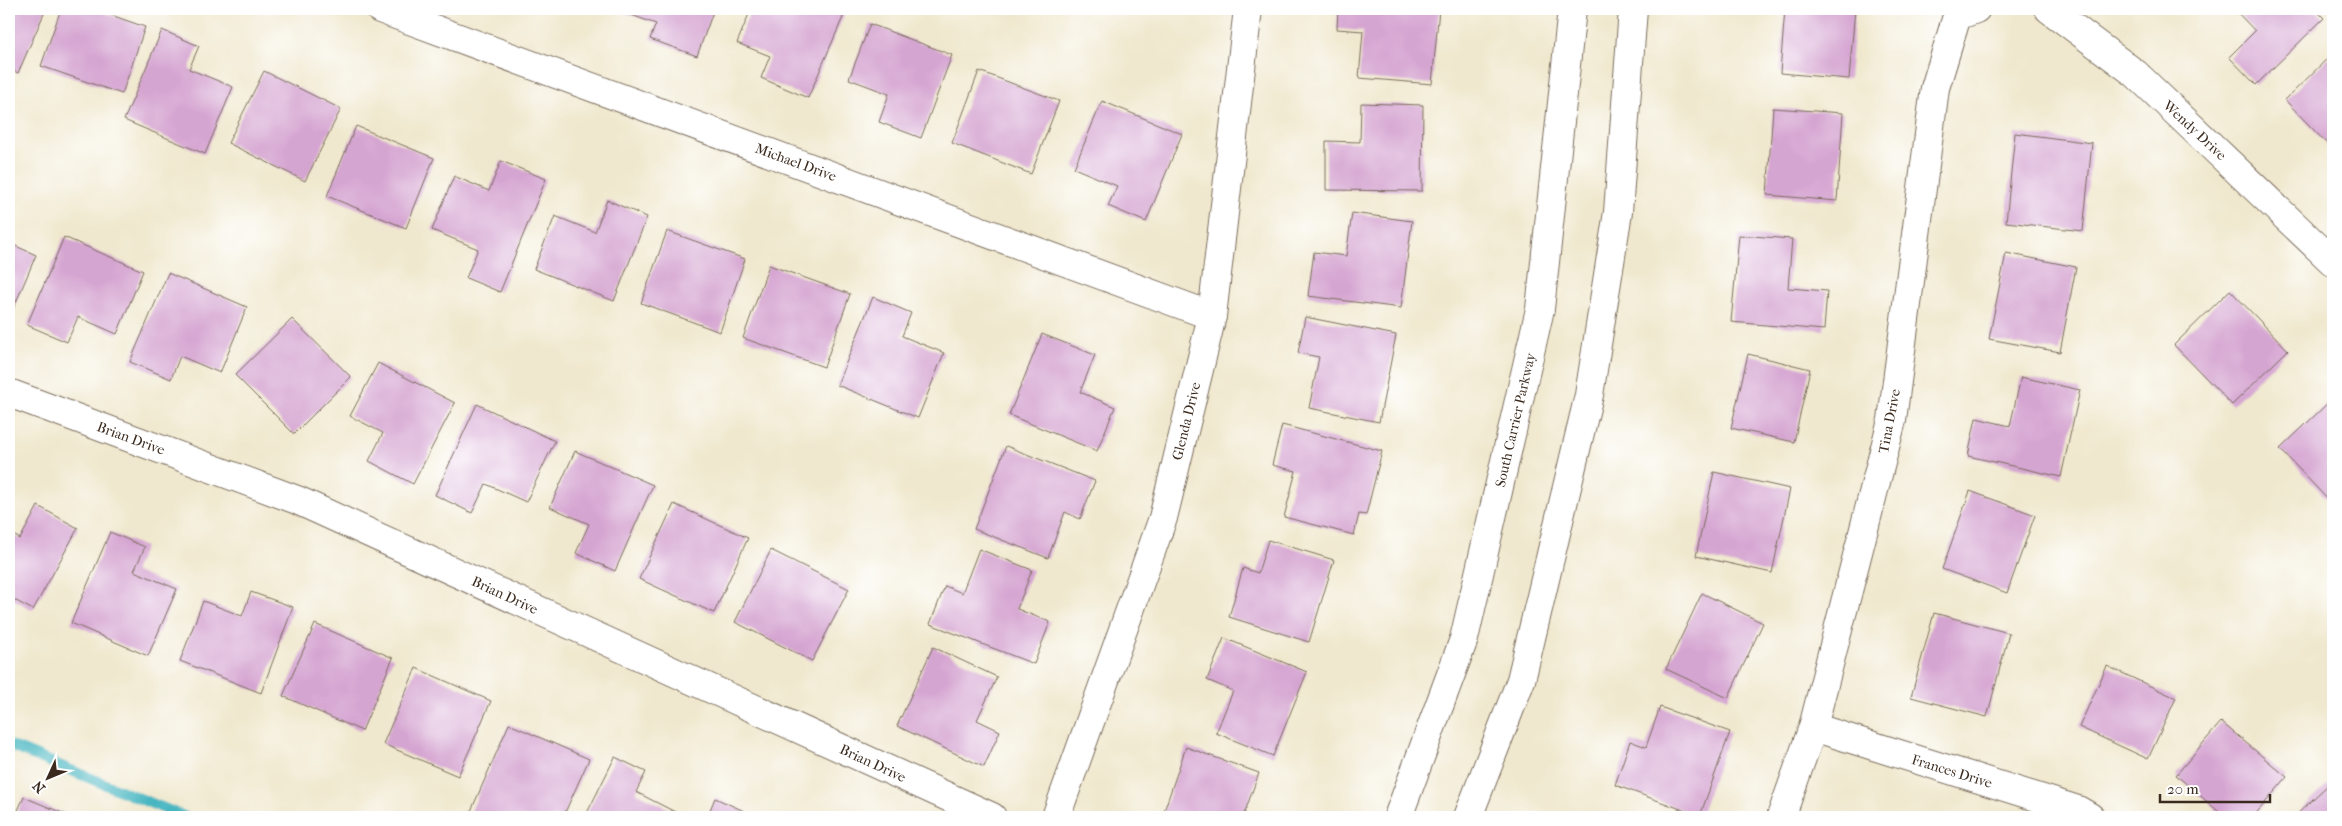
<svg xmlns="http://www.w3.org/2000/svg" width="2342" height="826" viewBox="0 0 2342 826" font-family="'IM FELL French Canon',serif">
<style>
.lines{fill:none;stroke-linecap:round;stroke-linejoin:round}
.stream{stroke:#47b6c1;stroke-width:11}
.building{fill:#d5a5d1}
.street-casing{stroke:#7a6c5c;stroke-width:30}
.secondary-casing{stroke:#7a6c5c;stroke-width:30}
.street{stroke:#fff;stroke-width:28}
.secondary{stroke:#fff;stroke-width:28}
.labels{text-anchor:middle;stroke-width:4;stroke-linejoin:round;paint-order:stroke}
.street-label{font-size:14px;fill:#3b2a1e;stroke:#fff}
</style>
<rect width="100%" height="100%" fill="#fff"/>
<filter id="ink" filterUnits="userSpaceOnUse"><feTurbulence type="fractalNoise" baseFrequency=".02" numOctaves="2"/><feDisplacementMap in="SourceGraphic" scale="10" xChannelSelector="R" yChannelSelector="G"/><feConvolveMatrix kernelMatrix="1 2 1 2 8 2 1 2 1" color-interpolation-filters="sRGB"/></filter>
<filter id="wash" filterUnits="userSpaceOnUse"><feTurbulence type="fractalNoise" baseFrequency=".0096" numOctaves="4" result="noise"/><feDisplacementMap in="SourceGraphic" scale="20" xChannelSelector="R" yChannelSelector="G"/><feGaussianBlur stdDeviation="1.12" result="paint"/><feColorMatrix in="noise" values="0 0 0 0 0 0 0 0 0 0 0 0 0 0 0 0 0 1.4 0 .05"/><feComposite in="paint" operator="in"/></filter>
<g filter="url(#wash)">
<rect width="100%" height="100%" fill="#f0e8ce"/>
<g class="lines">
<path class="stream" d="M9 745 185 817"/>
</g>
<g id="blocks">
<g class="building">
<path d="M9 9H46L18 73 9 69Z"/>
<path d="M61 9H94L145 27 122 94 41 66Z"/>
<path d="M627 9H714L697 56 650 39 656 24 626 13Z"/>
<path d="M751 9H828L844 15 808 98 761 78 770 56 737 43Z"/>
<path d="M1338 9H1439L1432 84 1359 78 1363 31 1337 29Z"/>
<path d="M1785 9H1855L1849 79 1780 73Z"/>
<path d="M2234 9H2315L2324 18 2256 85 2229 57 2255 31Z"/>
<path d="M870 24 952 55 921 138 879 122 889 94 849 79Z"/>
<path d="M162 30 199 46 189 69 233 87 205 154 124 120Z"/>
<path d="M2333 53V150L2285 100Z"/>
<path d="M264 71 341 109 305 181 228 143Z"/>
<path d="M979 71 1059 101 1031 174 952 143Z"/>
<path d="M1102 101 1182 134 1146 222 1108 206 1117 186 1074 168Z"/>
<path d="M1361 103 1423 105 1422 191 1326 190V141L1360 142Z"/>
<path d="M1773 108 1843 113 1837 201 1767 195Z"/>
<path d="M356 126 434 158 406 228 327 196Z"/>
<path d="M2015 133 2092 143 2083 231 2006 222Z"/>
<path d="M501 161 546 179 500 292 466 278 478 249 432 230 454 176 489 191Z"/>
<path d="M607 200 647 217 614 301 534 269 555 216 595 232Z"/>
<path d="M1352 213 1412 221 1401 308 1308 296 1314 252 1346 256Z"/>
<path d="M667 231 745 259 720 332 641 303Z"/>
<path d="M1739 235 1792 239 1788 288 1827 291 1824 330 1731 322Z"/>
<path d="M64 237 143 271 117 334 78 317 67 342 27 325Z"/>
<path d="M9 243 36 255 9 319Z"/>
<path d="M2006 253 2076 267 2060 352 1989 339Z"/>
<path d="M769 265 850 294 824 367 743 338Z"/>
<path d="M168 273 247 307 220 373 180 356 171 379 130 362Z"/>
<path d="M2230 290 2288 350 2232 405 2174 345Z"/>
<path d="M873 297 911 313 902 336 944 353 918 418 837 385Z"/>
<path d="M1305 317 1396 335 1379 422 1309 408 1319 357 1298 353Z"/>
<path d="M292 319 351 377 294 434 235 375Z"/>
<path d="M1042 334 1095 355 1080 392 1115 407 1097 451 1009 415Z"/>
<path d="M1748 354 1810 369 1794 442 1731 428Z"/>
<path d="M378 363 455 403 413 484 369 461 383 433 350 416Z"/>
<path d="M2021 377 2080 390 2061 477 1968 456 1976 418 2010 426Z"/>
<path d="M2332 399 2333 401V505L2280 449Z"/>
<path d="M477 404 555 441 526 502 486 484 472 513 435 495Z"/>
<path d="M1282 425 1382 451 1366 515 1359 514 1354 535 1284 517 1296 471 1272 465Z"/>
<path d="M1006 446 1095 481 1080 519 1065 512 1048 558 974 529Z"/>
<path d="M575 451 653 485 615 571 576 553 589 524 550 507Z"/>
<path d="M1714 472 1790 489 1772 573 1696 556Z"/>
<path d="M1970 491 2035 515 2007 593 1942 569Z"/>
<path d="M674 504 748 538 714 613 639 579Z"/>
<path d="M38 506 78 528 33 610 9 597V532L20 539Z"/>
<path d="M110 532 145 547 134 571 177 589 148 656 71 623Z"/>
<path d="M1268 540 1334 560 1309 642 1229 617 1243 568 1258 573Z"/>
<path d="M979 549 1032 570 1017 609 1050 622 1034 664 930 624 945 586 962 593Z"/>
<path d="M771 550 849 589 812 661 735 622Z"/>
<path d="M251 592 293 607 261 693 180 661 203 601 242 616Z"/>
<path d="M1702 593 1763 623 1728 698 1666 669Z"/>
<path d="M1934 613 2009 633 1987 717 1911 697Z"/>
<path d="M315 624 393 658 362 731 283 696Z"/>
<path d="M1224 638 1307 672 1273 756 1216 733 1233 691 1207 680Z"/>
<path d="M933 647 997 677 977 720 1000 731 984 767 897 726Z"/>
<path d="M2107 666 2176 698 2148 759 2079 727Z"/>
<path d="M416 668 491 701 458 776 383 744Z"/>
<path d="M1660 707 1730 732 1700 816 1615 785 1630 741 1646 747Z"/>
<path d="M2221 722 2287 777 2253 817H2225L2176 775Z"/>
<path d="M509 724 589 759 563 817H485L471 811Z"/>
<path d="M1186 747 1259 773 1243 817H1162Z"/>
<path d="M615 757 646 772 636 792 685 817H585Z"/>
<path d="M2330 783 2333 787V817H2294Z"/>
<path d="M24 797 72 817H15Z"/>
<path d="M715 798 753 815V817H707Z"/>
</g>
</g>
</g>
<g filter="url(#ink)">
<use href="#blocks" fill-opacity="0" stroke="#7a6c5c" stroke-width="1"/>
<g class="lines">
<defs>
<g id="street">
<path d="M380 9 1212 316"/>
<path d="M2049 9 2136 74 2333 262"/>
<path d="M9 393 297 500 992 817"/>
<path d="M1813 727 2078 810 2090 817"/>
<path d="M1056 817 1163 518 1212 316 1248 9"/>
<path d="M1781 817 1813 727 1892 420 1935 88 1957 16 1976 9"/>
</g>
<g id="secondary">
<path d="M1398 817 1464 639 1540 309 1572 9"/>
<path d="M1468 817 1521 680 1589 395 1618 212 1633 9"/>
</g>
</defs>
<use href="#street" class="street-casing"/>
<use href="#secondary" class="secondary-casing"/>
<use href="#street" class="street"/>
<use href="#secondary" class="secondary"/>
</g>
</g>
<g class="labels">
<g class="street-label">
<text transform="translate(2195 130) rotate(43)" y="5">Wendy Drive</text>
<text transform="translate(796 162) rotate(20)" y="5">Michael Drive</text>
<text transform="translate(1515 420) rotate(-77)" y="5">South Carrier Parkway</text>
<text transform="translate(1186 421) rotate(-76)" y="5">Glenda Drive</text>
<text transform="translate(1889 421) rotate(-79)" y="5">Tina Drive</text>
<text transform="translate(131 438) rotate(20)" y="5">Brian Drive</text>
<text transform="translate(505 595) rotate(25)" y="5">Brian Drive</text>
<text transform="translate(873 763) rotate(25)" y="5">Brian Drive</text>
<text transform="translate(1952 771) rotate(17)" y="5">Frances Drive</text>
</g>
</g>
<rect width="2342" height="826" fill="none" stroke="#fff" stroke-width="30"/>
<g transform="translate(48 778) rotate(226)" stroke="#ffffff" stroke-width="4" paint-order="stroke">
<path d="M0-4L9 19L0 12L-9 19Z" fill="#3b2a1e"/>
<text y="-8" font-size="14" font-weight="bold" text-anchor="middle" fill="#3b2a1e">N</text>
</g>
<path d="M2160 794v8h110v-8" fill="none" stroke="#3b2a1e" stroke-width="2.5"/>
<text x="2167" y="794" font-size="15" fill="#3b2a1e" stroke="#ffffff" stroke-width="4" paint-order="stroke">20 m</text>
</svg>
